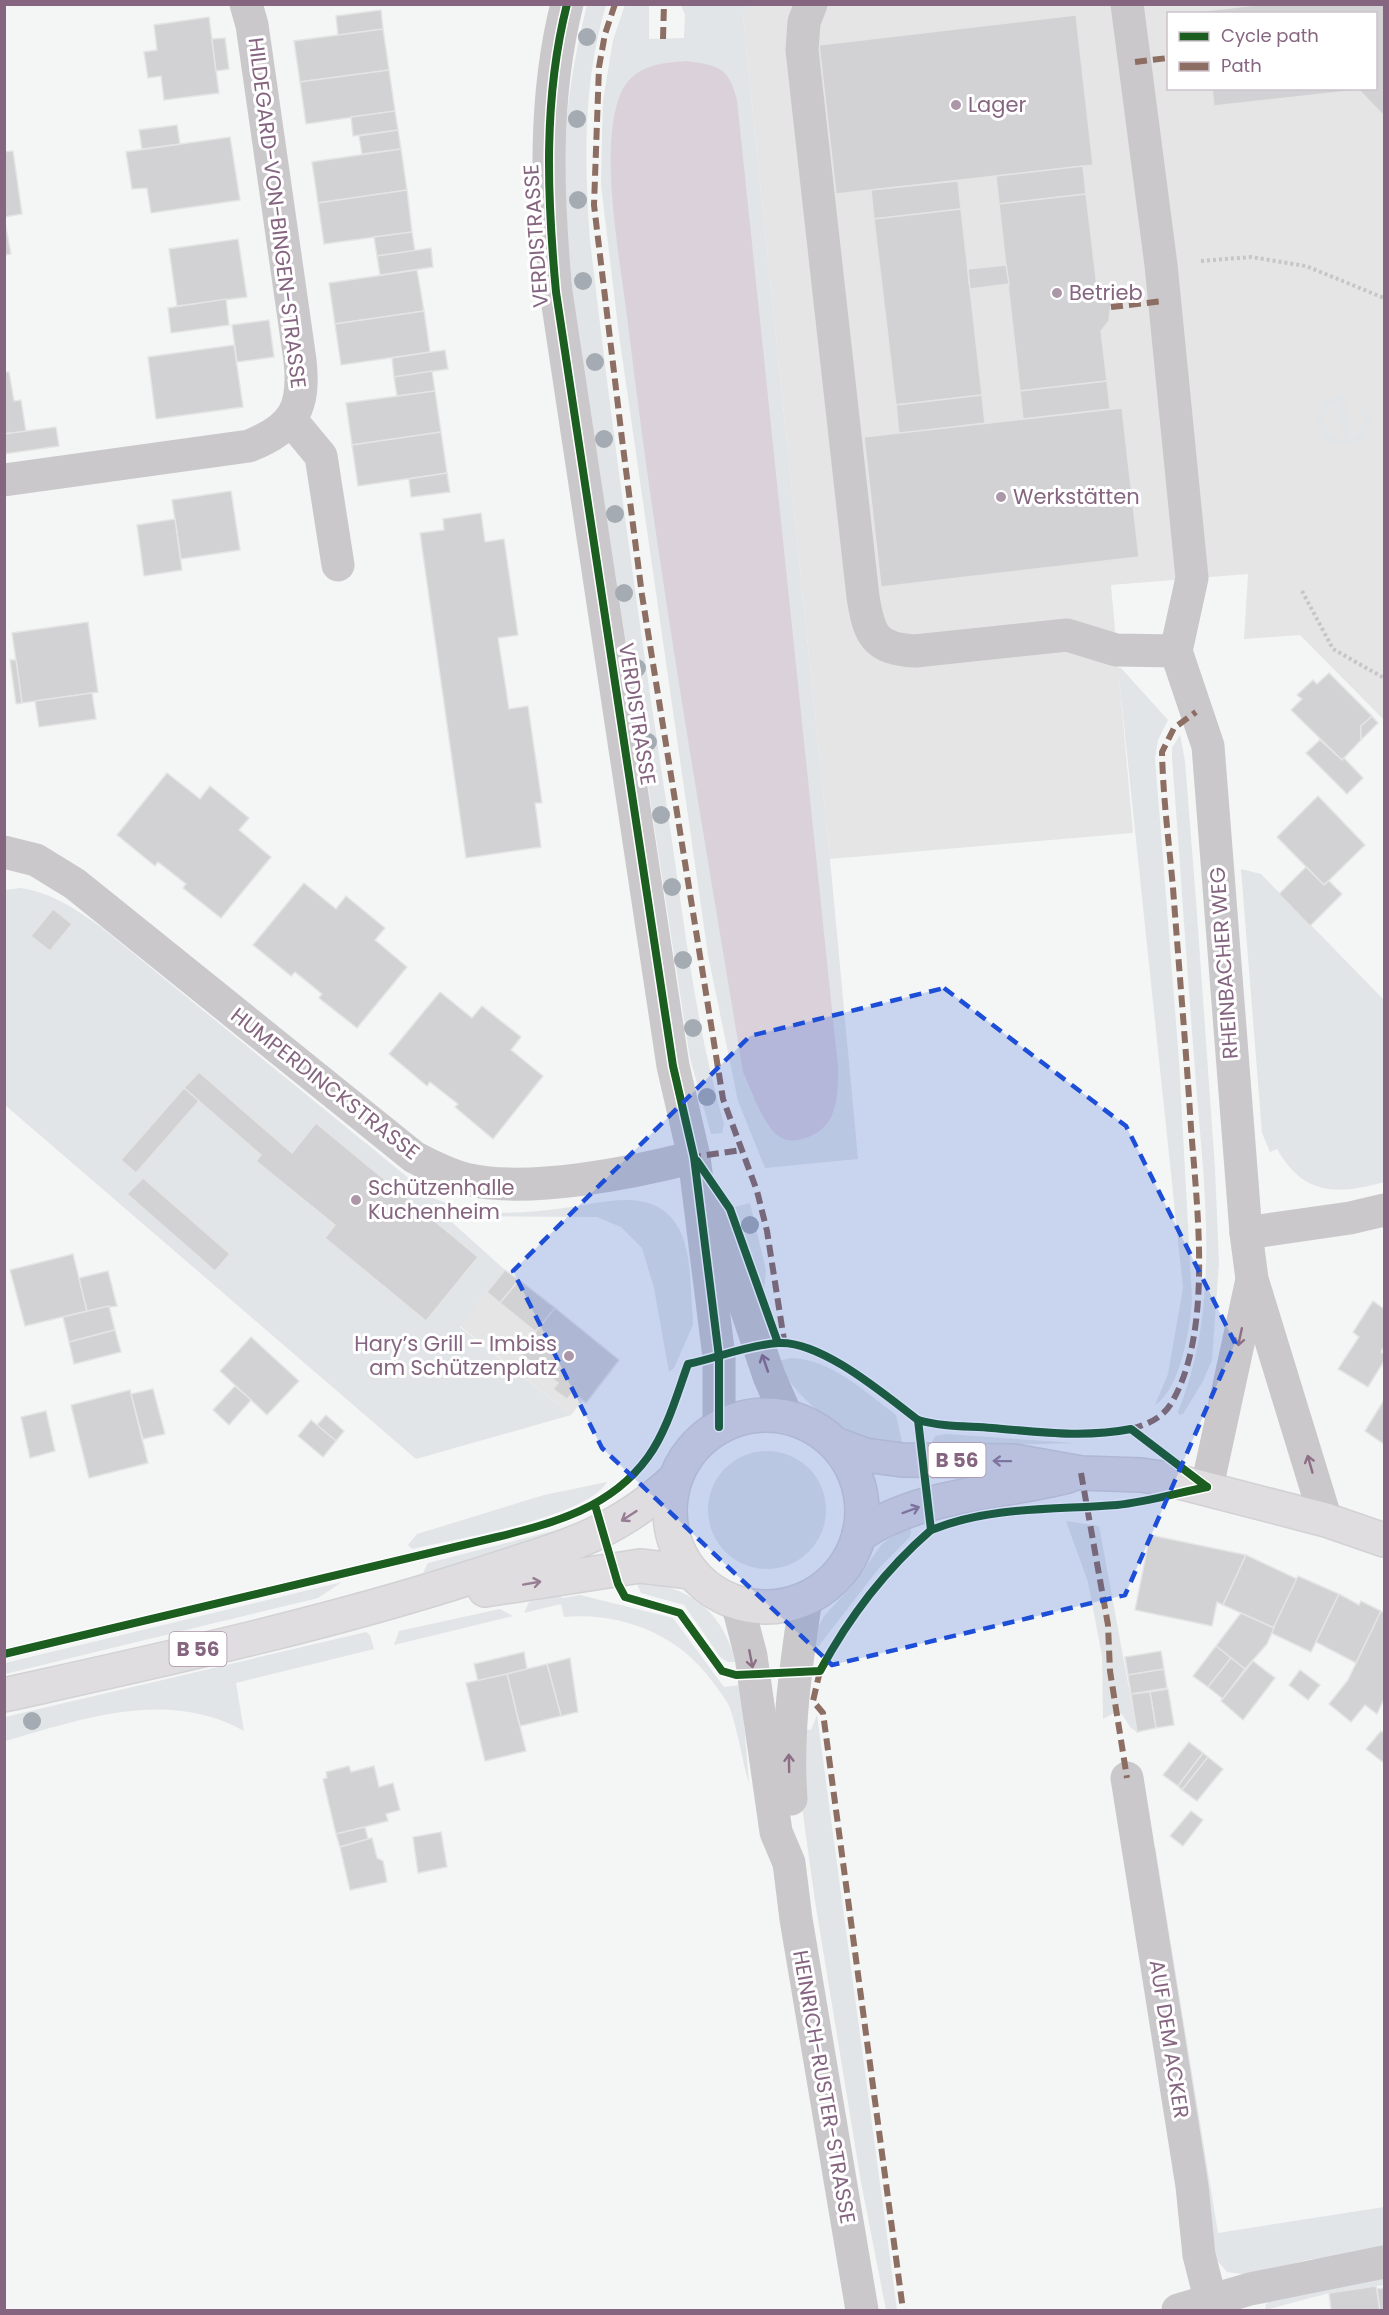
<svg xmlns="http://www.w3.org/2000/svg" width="1389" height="2315" viewBox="0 0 1389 2315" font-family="Poppins,sans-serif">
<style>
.built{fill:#e6e5e6;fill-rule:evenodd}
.green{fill:#e1e5e7;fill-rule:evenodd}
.water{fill:#dbd1db}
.building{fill:#d2d1d3;stroke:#e4e4e4;stroke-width:1.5}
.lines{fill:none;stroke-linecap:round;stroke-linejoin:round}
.major-casing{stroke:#d2d1d3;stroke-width:36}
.path{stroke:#c7c5c7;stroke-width:4;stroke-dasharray:3 3;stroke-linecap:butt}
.minor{stroke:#cac8ca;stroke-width:33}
.major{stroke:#dfdddf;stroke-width:33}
.quiet{stroke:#8d6e63;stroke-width:6;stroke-dasharray:12 6;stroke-linecap:butt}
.cycleway-casing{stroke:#fff;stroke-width:11}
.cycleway{stroke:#1b5e20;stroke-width:8}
.tree{fill:#a5abb2}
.oneway{stroke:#8c6f87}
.oneway2{stroke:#977d93}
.marked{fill:#1d4ed8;fill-opacity:0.2;stroke:#1d4ed8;stroke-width:4.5;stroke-dasharray:12 8;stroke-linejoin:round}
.poi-dot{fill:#ac97a9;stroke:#fff;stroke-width:2}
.labels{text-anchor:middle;stroke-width:6;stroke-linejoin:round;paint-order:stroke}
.shield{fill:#fff;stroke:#aa93a6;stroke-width:1.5}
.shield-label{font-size:20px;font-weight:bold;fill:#856580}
.poi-label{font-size:21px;fill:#856580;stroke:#fff;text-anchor:start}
.street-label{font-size:21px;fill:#856580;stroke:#fff}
</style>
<rect width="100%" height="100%" fill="#f4f5f5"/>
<g class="built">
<path d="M753 4 1384 5V720L1300 635 1244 639 1248 574 1111 585 1133 833 830 859 745 37 743 15ZM1168 14H1376V88H1168Z"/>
<path d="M505 1270 619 1360 586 1403 583 1400 571 1415 460 1326Z"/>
</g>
<g class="green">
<path d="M587 5H606C583 82 584 160 590 240 612 430 638 618 667 807 683 912 694 1021 724 1124L722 1133 711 1134 690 1058 573 299C569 247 562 192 565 140 568 94 576 49 587 5Z"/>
<path d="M625 5H649V39L684 38 685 15 681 5H753L743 15 745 37 830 859 858 1159 765 1168 738 1101 708 955 619 335 601 185 602 137 603 101 613 40Z"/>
<path d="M1344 393 1350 439C1363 433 1367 420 1360 408L1365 404C1389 447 1318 464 1317 417L1325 401ZM1337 401H1338L1343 440 1332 436 1324 424 1327 409Z"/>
<path d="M1118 668H1121L1168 720 1158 740 1155 758 1179 1060 1192 1300C1190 1329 1180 1390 1155 1405L1168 1374 1183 1288Z"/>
<path d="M1180 735 1185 761 1197 914 1215 1169 1219 1263 1212 1360 1203 1381 1183 1414 1179 1415 1178 1412C1224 1300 1202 1175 1194 1057 1186 958 1180 858 1172 758V748Z"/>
<path d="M1241 869 1261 874 1384 1000V1182C1337 1195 1304 1196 1277 1149L1270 1152 1262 1133Z"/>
<path d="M21 888C53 893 75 909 101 927L433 1198C448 1204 465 1211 481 1212 507 1214 538 1212 564 1208 604 1203 657 1184 680 1231 692 1256 690 1291 693 1318V1325L674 1368 669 1372 654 1288 642 1248 621 1227 597 1217 445 1216 505 1270 460 1327 571 1415 416 1459 5 1105V890Z"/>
<path d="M750 1203 766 1270 764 1292 735 1207Z"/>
<path d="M791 1358C831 1359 865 1392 896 1415L903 1446C854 1443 799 1407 778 1361Z"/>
<path d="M946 1434 1075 1443 930 1447 935 1436Z"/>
<circle cx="767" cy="1510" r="59"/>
<path d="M607 1482C586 1518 454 1539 412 1549L408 1545 417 1534 544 1495Z"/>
<path d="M590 1518 594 1519 484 1558 423 1573 428 1563 564 1528Z"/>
<path d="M1066 1521 1099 1526 1137 1732 1130 1727 1122 1714H1112L1103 1719 1102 1656 1088 1582Z"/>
<path d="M910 1524 911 1533 909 1538 879 1568 814 1652 818 1628 824 1616 852 1586 882 1544Z"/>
<path d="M635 1580C690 1588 720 1607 736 1662H728L721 1658 684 1605 641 1593Z"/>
<path d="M342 1582 318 1598 5 1674V1663Z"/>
<path d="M560 1595 562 1598 580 1595 673 1618 724 1687 741 1685 749 1784C742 1759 738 1732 730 1708 726 1699 718 1689 712 1681 678 1634 621 1612 564 1617L561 1604 524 1613 529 1602Z"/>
<path d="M500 1609 513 1616 394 1645 399 1631Z"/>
<path d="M366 1632 370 1635 374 1649 236 1683 244 1731C168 1688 82 1719 5 1741V1717Z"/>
<path d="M817 1715 897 2310H886L861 2182 815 1901 802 1807V1729L811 1730Z"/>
<path d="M1155 1846 1218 2233 1384 2207V2250L1307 2260 1248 2275 1227 2272 1211 2253 1154 1887Z"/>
<path d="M1384 2275V2285L1329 2293 1265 2310 1266 2304 1276 2297Z"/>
</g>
<path class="water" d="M686 61C718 65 729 67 737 100L838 1067C838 1098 838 1130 802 1139 793 1142 784 1141 776 1134 761 1120 752 1091 743 1072 702 823 658 575 628 324 621 264 598 151 620 95 632 66 658 63 686 61Z"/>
<g class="building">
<path d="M1264 4H1384V116L1359 90 1214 106 1212 88H1376V14H1204V11Z"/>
<path d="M381 10 383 29 338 35 336 16Z"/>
<path d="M1076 15 1093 165 836 194 819 45Z"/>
<path d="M209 17 219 93 164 100 161 76 148 78 144 52 157 50 154 25Z"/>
<path d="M383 29 389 70 300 82 294 41Z"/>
<path d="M225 38 229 69 216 71 212 39Z"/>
<path d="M389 70 395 111 306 124 300 82Z"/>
<path d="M395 111 398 130 353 136 351 117Z"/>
<path d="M177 125 180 144 142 149 139 130Z"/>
<path d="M398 130 401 149 362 154 359 136Z"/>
<path d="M230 137 240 200 151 213 147 188 132 189 126 152Z"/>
<path d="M401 149 407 190 318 203 312 162Z"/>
<path d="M13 151 22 214 4 217V152Z"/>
<path d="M1083 166 1086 194 999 204 996 176Z"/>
<path d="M958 181 961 209 874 219 871 190Z"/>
<path d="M407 190 412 232 324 244 318 203Z"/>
<path d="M1086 194 1097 286 1106 295 1111 304 1109 321 1101 331 1107 381 1020 391 999 204Z"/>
<path d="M961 209 982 395 896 405 874 219Z"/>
<path d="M4 217 11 254 4 255Z"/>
<path d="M412 232 415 251 377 256 374 237Z"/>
<path d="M238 239 247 297 177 306 169 249Z"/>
<path d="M431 248 433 267 380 275 377 256Z"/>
<path d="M1006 265 1009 284 970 289 968 269Z"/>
<path d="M417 270 424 311 335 324 329 283Z"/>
<path d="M226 299 229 325 171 333 168 308Z"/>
<path d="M424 311 430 352 341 365 335 324Z"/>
<path d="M269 320 274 357 237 362 232 325Z"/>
<path d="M234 345 243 407 156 419 148 357Z"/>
<path d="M445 350 448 369 394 377 392 358Z"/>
<path d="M432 371 435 391 397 396 394 377Z"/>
<path d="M4 372H9L14 401 21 400 26 432 4 434Z"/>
<path d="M1107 381 1110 409 1023 419 1020 391Z"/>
<path d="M435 391 441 432 352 445 346 403Z"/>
<path d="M982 395 985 423 899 434 896 405Z"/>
<path d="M1122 408 1139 557 881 587 864 437Z"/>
<path d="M56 427 59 446 4 454V434Z"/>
<path d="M441 432 447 473 358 486 352 445Z"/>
<path d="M447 473 450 492 411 497 409 479Z"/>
<path d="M231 491 240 550 181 559 172 500Z"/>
<path d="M481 513 485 542 504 539 518 635 498 638 509 709 528 706 542 803H535L541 847 466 858 420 533 444 530 443 519Z"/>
<path d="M175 519 182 570 144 576 137 525Z"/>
<path d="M88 622 98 692 22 703 12 633Z"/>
<path d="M10 660H16L22 703 16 704Z"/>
<path d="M1329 673 1372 716 1361 726V740L1342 760 1291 710 1302 699 1297 695 1313 680 1317 684Z"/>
<path d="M92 693 96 719 39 727 35 701Z"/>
<path d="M1372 716 1378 723 1361 740V726Z"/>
<path d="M1320 740 1342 760 1344 758 1363 778 1347 794 1306 753Z"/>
<path d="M167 773 200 799 210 786 249 818 239 830 271 857 221 918 183 888 186 884 158 862 155 866 117 835Z"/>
<path d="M1318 796 1365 845 1324 885 1277 837Z"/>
<path d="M1306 867 1324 885 1329 881 1342 894 1310 926 1279 894Z"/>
<path d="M304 883 336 909 346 896 385 928 375 940 407 967 357 1028 319 998 322 994 295 972 291 976 253 945Z"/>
<path d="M53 909 72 924 50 951 31 936Z"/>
<path d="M440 992 472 1018 482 1006 521 1037 511 1050 543 1076 493 1139 455 1107 458 1104 430 1082 427 1086 389 1054Z"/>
<path d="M199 1072 292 1153 316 1123 478 1257 426 1321 325 1238 335 1225 256 1161 261 1155 184 1088Z"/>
<path d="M184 1088 199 1101 136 1173 121 1160Z"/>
<path d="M143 1178 230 1254 215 1271 127 1194Z"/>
<path d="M73 1254 87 1311 25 1326 10 1270Z"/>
<path d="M505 1270 519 1280 500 1303 487 1292Z"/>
<path d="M108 1271 117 1306 87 1311 79 1278Z"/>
<path d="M519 1280 555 1308 536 1332 500 1303Z"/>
<path d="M1373 1301 1384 1309V1347L1381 1352 1384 1354V1361L1368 1387 1338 1369 1359 1337 1353 1332Z"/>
<path d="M109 1306 115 1330 69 1342 63 1317Z"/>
<path d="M555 1308 619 1360 586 1403 573 1392 567 1399 553 1389 558 1383 519 1352Z"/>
<path d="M115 1330 121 1352 74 1364 69 1342Z"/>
<path d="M251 1337 299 1381 267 1415 220 1371Z"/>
<path d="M235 1386 251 1400 229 1425 213 1410Z"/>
<path d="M153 1389 165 1434 143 1439 131 1394Z"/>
<path d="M130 1390 148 1463 89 1478 71 1405Z"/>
<path d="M1384 1400V1444L1365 1431Z"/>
<path d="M46 1411 55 1451 30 1458 21 1417Z"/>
<path d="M326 1415 344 1431 336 1441 317 1425Z"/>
<path d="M311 1420 336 1441 323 1457 298 1436Z"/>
<path d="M1150 1535 1246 1555 1223 1605 1217 1602 1212 1626 1135 1610Z"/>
<path d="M1246 1555 1297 1579 1274 1628 1223 1605Z"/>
<path d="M1298 1576 1339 1594 1311 1652 1271 1633Z"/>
<path d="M1339 1594 1359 1605 1361 1601 1381 1611 1356 1663 1316 1642Z"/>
<path d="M1381 1611 1384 1613V1699L1377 1714 1365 1705 1351 1722 1329 1704 1348 1680Z"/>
<path d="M1241 1613 1274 1628 1267 1644 1245 1669 1216 1646Z"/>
<path d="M1216 1646 1231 1658 1208 1687 1193 1676Z"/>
<path d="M1161 1651 1164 1669 1128 1675 1125 1657Z"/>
<path d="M524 1652 527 1669 478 1681 474 1664Z"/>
<path d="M570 1658 578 1712 561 1716 547 1664Z"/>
<path d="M1231 1658 1245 1669 1223 1699 1208 1687Z"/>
<path d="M1253 1661 1275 1678 1243 1720 1221 1701Z"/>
<path d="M547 1664 561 1716 520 1726 507 1674Z"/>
<path d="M1164 1669 1167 1688 1131 1694 1128 1675Z"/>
<path d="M1300 1670 1320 1685 1308 1700 1289 1685Z"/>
<path d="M507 1674 526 1751 485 1761 466 1683Z"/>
<path d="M1168 1689 1174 1725 1156 1728 1150 1692Z"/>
<path d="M1150 1692 1156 1728 1137 1732 1131 1694Z"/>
<path d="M1381 1731 1384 1733V1763L1366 1749Z"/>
<path d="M1189 1742 1203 1753 1178 1786 1163 1775Z"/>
<path d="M1203 1753 1208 1757 1182 1790 1178 1786Z"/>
<path d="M1208 1757 1223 1769 1197 1801 1182 1790Z"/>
<path d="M349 1766 351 1772 374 1766 379 1787 393 1783 400 1810 386 1814 388 1821 336 1834 323 1779 327 1778 326 1772Z"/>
<path d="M1191 1811 1203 1820 1183 1846 1170 1836Z"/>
<path d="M365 1827 368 1839 340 1847 336 1834Z"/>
<path d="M441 1832 447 1867 418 1873 413 1837Z"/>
<path d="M372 1838 377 1858 383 1861 387 1882 350 1890 340 1847Z"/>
<path d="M1376 2286 1380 2310H1331L1329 2293Z"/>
<path d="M1384 2288V2310H1380L1377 2289Z"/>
</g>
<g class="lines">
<defs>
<g id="major">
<circle cx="766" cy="1511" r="96"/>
<path d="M835 1444 865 1455 902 1460 1014 1461 1081 1473 1141 1475 1168 1479 1326 1520 1384 1540"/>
<path d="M859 1535C921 1493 997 1494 1068 1476"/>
<path d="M485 1590 640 1566 691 1572"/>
<path d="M4 1695C161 1660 320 1626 472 1577 553 1550 609 1540 675 1479"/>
</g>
</defs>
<use href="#major" class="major-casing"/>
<g class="path">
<path d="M1201 261 1251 257 1306 266 1384 298"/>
<path d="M1302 591 1333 649 1384 678"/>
</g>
<g class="minor">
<path d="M567 4C543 99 547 196 556 292L673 1066 694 1157 719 1357V1427"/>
<path d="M811 4 804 22 802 50 863 597C869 634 874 649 915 651L1067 635 1116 650 1176 651"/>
<path d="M1127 4 1161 265 1192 578 1176 651"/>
<path d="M291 420 321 456 338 565"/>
<path d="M4 480 249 446C295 428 305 407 300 360L252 25 246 4"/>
<path d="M1176 651 1208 746 1246 1233 1252 1279 1326 1520"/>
<path d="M4 852 36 860 75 884 414 1157C431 1166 447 1174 465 1179 528 1194 632 1173 694 1157"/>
<path d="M715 1216 769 1376 787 1417"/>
<path d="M1246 1233 1350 1218 1384 1210"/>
<path d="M1207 1487 1251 1284"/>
<path d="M737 1602 751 1656 776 1832 789 1863 796 1919 862 2310"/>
<path d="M1127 1778 1192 2186 1199 2255 1213 2310"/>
<path d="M791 1799C786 1731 796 1665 806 1598"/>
<path d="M1178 2310 1250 2289 1384 2262"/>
</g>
<use href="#major" class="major"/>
<g class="quiet">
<path d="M615 4 605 34 599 67 594 205 622 439 642 595 723 1099 757 1191 767 1231 784 1340"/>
<path d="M663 39 664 4"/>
<path d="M1135 62 1168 58"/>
<path d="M1111 307 1164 301"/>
<path d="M697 1161 694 1157 741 1150"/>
<path d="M1131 1429C1148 1424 1163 1418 1172 1402 1213 1331 1197 1208 1191 1128 1186 1048 1179 968 1173 888 1169 843 1163 797 1162 752L1174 728 1196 712"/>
<path d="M1081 1473 1108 1625 1110 1671 1127 1778"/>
<path d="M820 1671 813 1701 823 1713 903 2310"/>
</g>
<defs>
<g id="cycleway">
<path d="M567 4C543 99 547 196 556 292L673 1066 694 1157 719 1357V1427"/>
<path d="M697 1161 730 1209 778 1343"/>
<path d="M918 1420C942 1427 967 1426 992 1428 1040 1432 1084 1438 1131 1429L1207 1487"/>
<path d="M931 1530C991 1506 1053 1510 1117 1505 1147 1502 1177 1493 1207 1487"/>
<path d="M4 1654 497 1537C554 1523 611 1508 648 1457 667 1431 677 1394 688 1364 717 1358 748 1345 778 1343 821 1340 885 1395 918 1420L931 1530C885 1570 849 1617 820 1671L736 1675 722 1671 680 1613 625 1597 618 1584 595 1505"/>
</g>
</defs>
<use href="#cycleway" class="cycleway-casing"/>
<use href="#cycleway" class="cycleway"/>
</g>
<g class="tree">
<circle cx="587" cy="37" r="9"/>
<circle cx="577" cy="119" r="9"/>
<circle cx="578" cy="200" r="9"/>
<circle cx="583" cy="281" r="9"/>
<circle cx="595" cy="362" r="9"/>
<circle cx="604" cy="439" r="9"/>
<circle cx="615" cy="514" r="9"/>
<circle cx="624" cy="593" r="9"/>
<circle cx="637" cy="668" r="9"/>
<circle cx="648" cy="742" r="9"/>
<circle cx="661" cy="815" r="9"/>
<circle cx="672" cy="887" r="9"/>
<circle cx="683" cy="960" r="9"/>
<circle cx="693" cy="1028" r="9"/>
<circle cx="707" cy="1097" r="9"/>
<circle cx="750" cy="1225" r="9"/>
<circle cx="32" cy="1721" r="9"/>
</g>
<defs><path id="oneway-shaft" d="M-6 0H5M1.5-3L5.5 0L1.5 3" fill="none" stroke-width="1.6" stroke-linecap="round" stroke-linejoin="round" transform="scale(1.5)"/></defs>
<g class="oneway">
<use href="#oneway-shaft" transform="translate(1240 1337) rotate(102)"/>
<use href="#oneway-shaft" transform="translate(765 1363) rotate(-109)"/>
<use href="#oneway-shaft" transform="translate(1310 1464) rotate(-106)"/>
<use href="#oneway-shaft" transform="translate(751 1659) rotate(79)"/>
<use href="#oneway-shaft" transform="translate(789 1763) rotate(-91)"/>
</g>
<g class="oneway2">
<use href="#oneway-shaft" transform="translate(1002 1461) rotate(-179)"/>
<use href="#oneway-shaft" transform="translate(911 1510) rotate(-20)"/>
<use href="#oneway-shaft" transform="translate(629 1516) rotate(147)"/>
<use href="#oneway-shaft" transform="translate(532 1583) rotate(-10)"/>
</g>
<path class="marked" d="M944 988 1126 1126 1235 1343 1125 1595 832 1665 602 1448 513 1271 750 1036Z"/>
<g class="poi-dot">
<circle cx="956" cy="105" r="6"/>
<circle cx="1057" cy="293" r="6"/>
<circle cx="1001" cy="497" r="6"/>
<circle cx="356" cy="1200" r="6"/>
<circle cx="569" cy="1356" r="6"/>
</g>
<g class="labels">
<g class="shield">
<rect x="928.5" y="1443" width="57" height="34" rx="4.5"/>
<rect x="169.5" y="1632" width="57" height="34" rx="4.5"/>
</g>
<g class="shield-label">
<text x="957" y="1467">B 56</text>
<text x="198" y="1656">B 56</text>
</g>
<g class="poi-label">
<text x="968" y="112">Lager</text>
<text x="1069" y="300">Betrieb</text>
<text x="1013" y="504">Werkstätten</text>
<text x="368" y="1195">Schützenhalle<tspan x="368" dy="24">Kuchenheim</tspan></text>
<text x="557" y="1351" text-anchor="end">Hary’s Grill – Imbiss<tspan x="557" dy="24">am Schützenplatz</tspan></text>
</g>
<g class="street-label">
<text transform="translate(277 213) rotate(83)" y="7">HILDEGARD-VON-BINGEN-STRASSE</text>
<text transform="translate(536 236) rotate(-94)" y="7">VERDISTRASSE</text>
<text transform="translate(637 714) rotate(81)" y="7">VERDISTRASSE</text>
<text transform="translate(1224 963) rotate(-94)" y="7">RHEINBACHER WEG</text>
<text transform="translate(325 1084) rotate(38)" y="7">HUMPERDINCKSTRASSE</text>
<text transform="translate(1169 2039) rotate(81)" y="7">AUF DEM ACKER</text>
<text transform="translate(824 2087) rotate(80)" y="7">HEINRICH-RUSTER-STRASSE</text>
</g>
</g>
<rect width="1389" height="2315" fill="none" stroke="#856580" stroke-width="12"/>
<rect x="1167" y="12" width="210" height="78" fill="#ffffff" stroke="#cec1cc" stroke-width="1.5"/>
<rect x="1179" y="32" width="30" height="9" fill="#1b5e20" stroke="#cec1cc" stroke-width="1.5"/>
<text x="1221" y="42" font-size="18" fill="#856580">Cycle path</text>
<rect x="1179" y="62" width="30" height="9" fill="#8d6e63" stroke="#cec1cc" stroke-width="1.5"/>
<text x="1221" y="72" font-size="18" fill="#856580">Path</text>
</svg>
